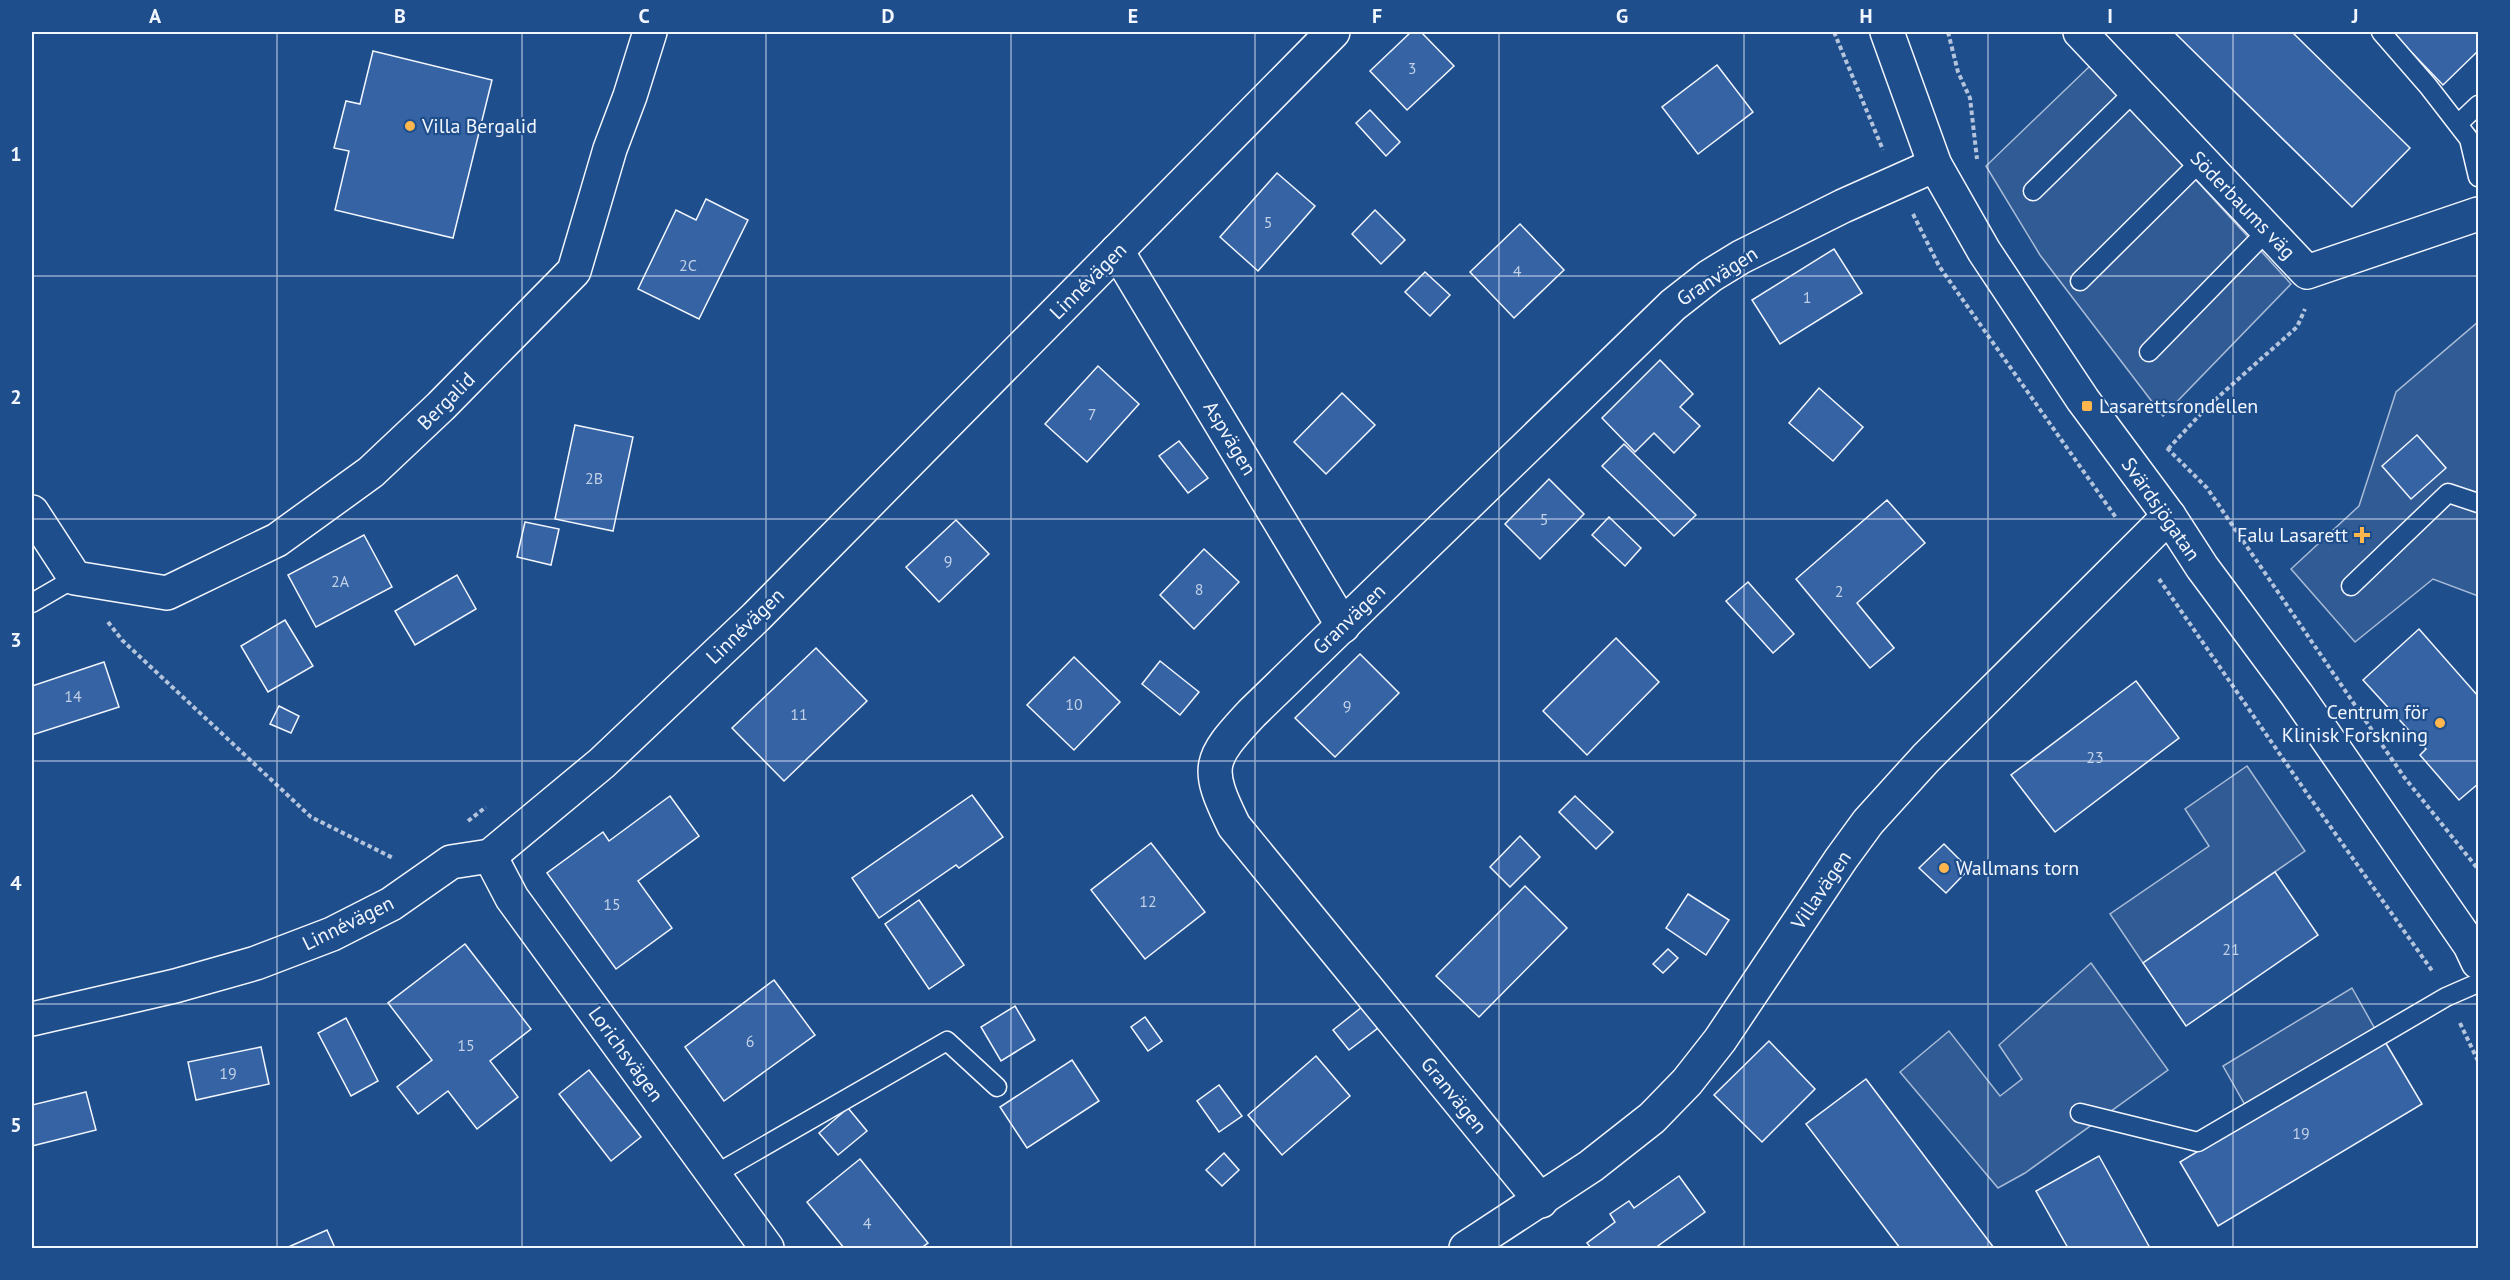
<svg xmlns="http://www.w3.org/2000/svg" width="2510" height="1280" viewBox="0 0 2510 1280" font-family="'PT Sans',sans-serif">
<style>
.parking{fill:#305b95;stroke:#a8bbd7;stroke-width:1.5}
.building{fill:#3563a3;stroke:#f2f6ff;stroke-width:1.5}
.lines{fill:none;stroke-linecap:round;stroke-linejoin:round}
.lane-casing{stroke:#f2f6ff;stroke-width:21}
.street-casing{stroke:#f2f6ff;stroke-width:36}
.secondary-casing{stroke:#f2f6ff;stroke-width:36}
.path{stroke:#b3c4dc;stroke-width:4;stroke-dasharray:4.5 3;stroke-linecap:butt}
.lane{stroke:#1f4e8c;stroke-width:18}
.street{stroke:#1f4e8c;stroke-width:33}
.secondary{stroke:#1f4e8c;stroke-width:33}
.grid{fill:none;stroke:#f2f6ff;stroke-width:1.5;stroke-opacity:0.55}
.poi-dot{fill:#ffb74d;stroke:#1f4e8c;stroke-width:2}
.labels{text-anchor:middle;stroke-width:4.5;stroke-linejoin:round;paint-order:stroke}
.number-label{font-size:16px;fill:#c3d1e8}
.poi-label{font-size:20px;fill:#f2f6ff;stroke:#1f4e8c;text-anchor:start}
.street-label{font-size:20px;fill:#f2f6ff;stroke:#1f4e8c}
.neatline{fill:none;stroke:#f2f6ff;stroke-width:2}
.grid-label{font-size:20px;text-anchor:middle;font-weight:bold;fill:#f2f6ff}
</style>
<rect width="100%" height="100%" fill="#1f4e8c"/>
<g class="parking">
<path d="M2091 65 2291 284 2163 416 2040 255 1986 166Z"/>
<path d="M2478 322V596L2433 579 2355 642 2291 569 2359 506 2396 392Z"/>
<path d="M2247 766 2305 851 2143 963 2110 914 2209 846 2185 809Z"/>
<path d="M2091 963 2168 1070 2025 1173 1998 1188 1900 1072 1949 1031 2000 1096 2022 1079 1999 1045Z"/>
<path d="M2352 988 2379 1036 2249 1112 2223 1066Z"/>
</g>
<g class="building">
<path d="M1411 32H1421L1454 66 1407 110 1370 71Z"/>
<path d="M2174 32H2292L2410 148 2352 207Z"/>
<path d="M2392 32H2478V51L2443 85Z"/>
<path d="M373 51 492 80 453 238 335 210 349 151 334 148 346 101 360 104Z"/>
<path d="M1717 65 1753 112 1698 154 1662 107Z"/>
<path d="M1370 110 1400 142 1386 156 1356 123Z"/>
<path d="M1277 173 1315 206 1258 271 1220 237Z"/>
<path d="M706 199 748 220 699 319 638 289 676 210 696 220Z"/>
<path d="M1375 210 1405 240 1381 264 1352 234Z"/>
<path d="M1520 224 1564 270 1514 318 1470 272Z"/>
<path d="M1834 249 1862 293 1780 344 1752 300Z"/>
<path d="M1425 272 1450 295 1430 316 1405 292Z"/>
<path d="M1660 360 1693 394 1680 407 1700 426 1674 453 1654 433 1635 452 1602 418Z"/>
<path d="M1098 366 1139 404 1087 462 1045 424Z"/>
<path d="M1819 388 1863 427 1833 461 1789 423Z"/>
<path d="M1342 393 1375 425 1326 474 1294 442Z"/>
<path d="M575 425 633 437 613 531 555 519Z"/>
<path d="M2417 435 2446 468 2411 499 2382 466Z"/>
<path d="M1179 441 1208 478 1188 493 1159 456Z"/>
<path d="M1624 444 1696 515 1674 536 1602 466Z"/>
<path d="M1549 479 1584 514 1540 559 1505 524Z"/>
<path d="M1887 500 1925 543 1857 603 1894 648 1870 668 1796 579Z"/>
<path d="M1609 517 1641 548 1625 566 1592 535Z"/>
<path d="M956 520 989 554 939 602 906 567Z"/>
<path d="M525 522 559 529 551 565 517 557Z"/>
<path d="M364 535 392 587 316 627 288 575Z"/>
<path d="M1204 549 1239 582 1194 629 1160 595Z"/>
<path d="M457 575 476 609 415 645 395 611Z"/>
<path d="M1748 582 1794 634 1773 653 1726 601Z"/>
<path d="M285 620 313 666 268 692 241 646Z"/>
<path d="M2419 629 2478 696V784L2459 800 2420 755 2426 749 2363 680Z"/>
<path d="M1616 638 1659 682 1587 755 1543 711Z"/>
<path d="M816 648 867 701 784 781 732 728Z"/>
<path d="M1360 654 1399 693 1335 757 1295 718Z"/>
<path d="M1074 657 1120 702 1074 750 1027 705Z"/>
<path d="M1160 661 1199 692 1180 715 1142 684Z"/>
<path d="M104 662 119 707 32 735V686Z"/>
<path d="M2136 681 2179 738 2055 832 2011 775Z"/>
<path d="M279 706 299 716 291 733 270 724Z"/>
<path d="M972 795 1003 837 959 868 956 865 879 918 852 878Z"/>
<path d="M670 796 699 836 638 881 672 928 616 969 547 873 603 832 609 841Z"/>
<path d="M1575 796 1613 832 1596 849 1559 812Z"/>
<path d="M1520 836 1540 857 1510 887 1490 867Z"/>
<path d="M1151 843 1205 912 1145 959 1091 890Z"/>
<path d="M1944 844 1969 869 1946 893 1919 868Z"/>
<path d="M2275 872 2318 935 2186 1026 2143 963Z"/>
<path d="M1525 886 1567 928 1479 1017 1436 976Z"/>
<path d="M1688 894 1729 920 1706 955 1666 928Z"/>
<path d="M919 900 964 965 929 989 885 924Z"/>
<path d="M465 944 531 1029 490 1061 518 1097 477 1129 448 1091 418 1114 397 1087 432 1060 388 1003Z"/>
<path d="M1668 949 1678 958 1663 973 1653 964Z"/>
<path d="M774 980 815 1035 724 1101 685 1047Z"/>
<path d="M1015 1006 1035 1040 1001 1061 981 1027Z"/>
<path d="M1362 1007 1378 1028 1349 1050 1333 1030Z"/>
<path d="M1145 1017 1162 1041 1148 1051 1131 1027Z"/>
<path d="M346 1018 378 1081 351 1096 318 1033Z"/>
<path d="M2384 1040 2422 1104 2218 1226 2180 1162Z"/>
<path d="M1769 1041 1815 1089 1762 1142 1714 1095Z"/>
<path d="M261 1047 269 1084 196 1100 188 1062Z"/>
<path d="M1316 1056 1350 1096 1282 1155 1248 1115Z"/>
<path d="M1072 1060 1099 1101 1027 1148 1000 1107Z"/>
<path d="M589 1070 641 1137 611 1161 559 1094Z"/>
<path d="M1866 1079 1994 1248H1900L1806 1124Z"/>
<path d="M1219 1085 1242 1116 1219 1132 1197 1101Z"/>
<path d="M86 1092 96 1130 32 1146V1105Z"/>
<path d="M848 1108 867 1131 838 1155 819 1133Z"/>
<path d="M1224 1153 1239 1170 1222 1186 1206 1170Z"/>
<path d="M2099 1156 2150 1248H2068L2036 1191Z"/>
<path d="M860 1159 928 1243 921 1248H844L807 1202Z"/>
<path d="M1679 1176 1705 1212 1655 1248H1591L1587 1243 1615 1222 1610 1214 1629 1201 1634 1208Z"/>
<path d="M327 1230 335 1248H286Z"/>
</g>
<g class="lines">
<defs>
<g id="lane">
<path d="M2381 32 2428 86 2469 139 2478 177"/>
<path d="M2458 124 2478 105"/>
<path d="M2033 191 2135 91"/>
<path d="M2080 281 2201 161"/>
<path d="M2149 352 2268 230"/>
<path d="M2351 586 2448 493 2478 503"/>
<path d="M32 603 75 578"/>
<path d="M2080 1113 2198 1142 2446 997 2478 983"/>
<path d="M714 1175 947 1041 997 1087"/>
</g>
<g id="street">
<path d="M2080 32 2307 272 2478 214"/>
<path d="M1117 251 1343 626"/>
<path d="M32 512 75 578 167 593 277 540 371 472 441 406 574 271 610 149 630 96 650 32"/>
<path d="M490 856 512 898 767 1248"/>
<path d="M1541 1201 1234 826C1205 767 1208 760 1252 713L1673 305 1710 276 1741 257 1843 206 1935 165"/>
<path d="M1466 1248 1591 1166 1652 1118 1687 1082 1720 1040 1841 859 1868 822 1926 758 2169 516"/>
</g>
<g id="secondary">
<path d="M1887 32 1935 165 1984 251 2083 400 2169 516 2202 567 2297 695 2470 945 2478 962"/>
<path d="M32 1019 175 986 256 963 332 934 391 904 451 862 490 856 602 763 756 617 1333 32"/>
</g>
</defs>
<use href="#lane" class="lane-casing"/>
<use href="#street" class="street-casing"/>
<use href="#secondary" class="secondary-casing"/>
<g class="path">
<path d="M1834 32 1883 150"/>
<path d="M1948 32 1958 72 1970 98 1977 159"/>
<path d="M1913 214 1939 266 2117 519"/>
<path d="M2167 448 2207 488 2404 777 2478 869"/>
<path d="M2168 449 2208 406 2297 327 2305 309"/>
<path d="M2159 579 2308 795 2433 972"/>
<path d="M108 622 122 640 311 817 393 858"/>
<path d="M468 821 486 807"/>
<path d="M2460 1023 2478 1061"/>
</g>
<use href="#lane" class="lane"/>
<use href="#street" class="street"/>
<use href="#secondary" class="secondary"/>
</g>
<path class="grid" d="M277 32V1248M522 32V1248M766 32V1248M1011 32V1248M1255 32V1248M1499 32V1248M1744 32V1248M1988 32V1248M2233 32V1248M32 276H2478M32 519H2478M32 761H2478M32 1004H2478"/>
<g class="poi-dot">
<circle cx="410" cy="126" r="6"/>
<rect x="2081" y="400" width="12" height="12" rx="3"/>
<path d="M2359 526h6v6h6v6h-6v6h-6v-6h-6v-6h6z"/>
<circle cx="2440" cy="723" r="6"/>
<circle cx="1944" cy="868" r="6"/>
</g>
<g class="labels">
<g class="number-label">
<text x="1412" y="74">3</text>
<text x="1268" y="228">5</text>
<text x="688" y="271">2C</text>
<text x="1517" y="277">4</text>
<text x="1807" y="303">1</text>
<text x="1092" y="420">7</text>
<text x="594" y="484">2B</text>
<text x="1544" y="525">5</text>
<text x="948" y="567">9</text>
<text x="340" y="587">2A</text>
<text x="1199" y="595">8</text>
<text x="1839" y="597">2</text>
<text x="73" y="702">14</text>
<text x="1074" y="710">10</text>
<text x="1347" y="712">9</text>
<text x="799" y="720">11</text>
<text x="2095" y="763">23</text>
<text x="1148" y="907">12</text>
<text x="612" y="910">15</text>
<text x="2231" y="955">21</text>
<text x="750" y="1047">6</text>
<text x="466" y="1051">15</text>
<text x="228" y="1079">19</text>
<text x="2301" y="1139">19</text>
<text x="867" y="1229">4</text>
</g>
<g class="poi-label">
<text x="422" y="133">Villa Bergalid</text>
<text x="2099" y="413">Lasarettsrondellen</text>
<text x="2348" y="542" text-anchor="end">Falu Lasarett</text>
<text x="2428" y="719" text-anchor="end">Centrum för<tspan x="2428" dy="23">Klinisk Forskning</tspan></text>
<text x="1956" y="875">Wallmans torn</text>
</g>
<g class="street-label">
<text transform="translate(2243 205) rotate(46)" y="7">Söderbaums väg</text>
<text transform="translate(1717 276) rotate(-33)" y="7">Granvägen</text>
<text transform="translate(1088 281) rotate(-45)" y="7">Linnévägen</text>
<text transform="translate(446 401) rotate(-45)" y="7">Bergalid</text>
<text transform="translate(1230 438) rotate(59)" y="7">Aspvägen</text>
<text transform="translate(2161 509) rotate(55)" y="7">Svärdsjögatan</text>
<text transform="translate(1349 619) rotate(-44)" y="7">Granvägen</text>
<text transform="translate(745 626) rotate(-44)" y="7">Linnévägen</text>
<text transform="translate(1821 890) rotate(-56)" y="7">Villavägen</text>
<text transform="translate(348 923) rotate(-26)" y="7">Linnévägen</text>
<text transform="translate(626 1054) rotate(54)" y="7">Lorichsvägen</text>
<text transform="translate(1454 1095) rotate(51)" y="7">Granvägen</text>
</g>
</g>
<rect width="2510" height="1280" fill="none" stroke="#1f4e8c" stroke-width="66"/>
<rect x="33" y="33" width="2444" height="1214" class="neatline"/>
<g class="grid-label">
<text x="155" y="23">A</text>
<text x="400" y="23">B</text>
<text x="644" y="23">C</text>
<text x="888" y="23">D</text>
<text x="1133" y="23">E</text>
<text x="1377" y="23">F</text>
<text x="1622" y="23">G</text>
<text x="1866" y="23">H</text>
<text x="2110" y="23">I</text>
<text x="2355" y="23">J</text>
<text x="16" y="161">1</text>
<text x="16" y="404">2</text>
<text x="16" y="647">3</text>
<text x="16" y="890">4</text>
<text x="16" y="1132">5</text>
</g>
</svg>
